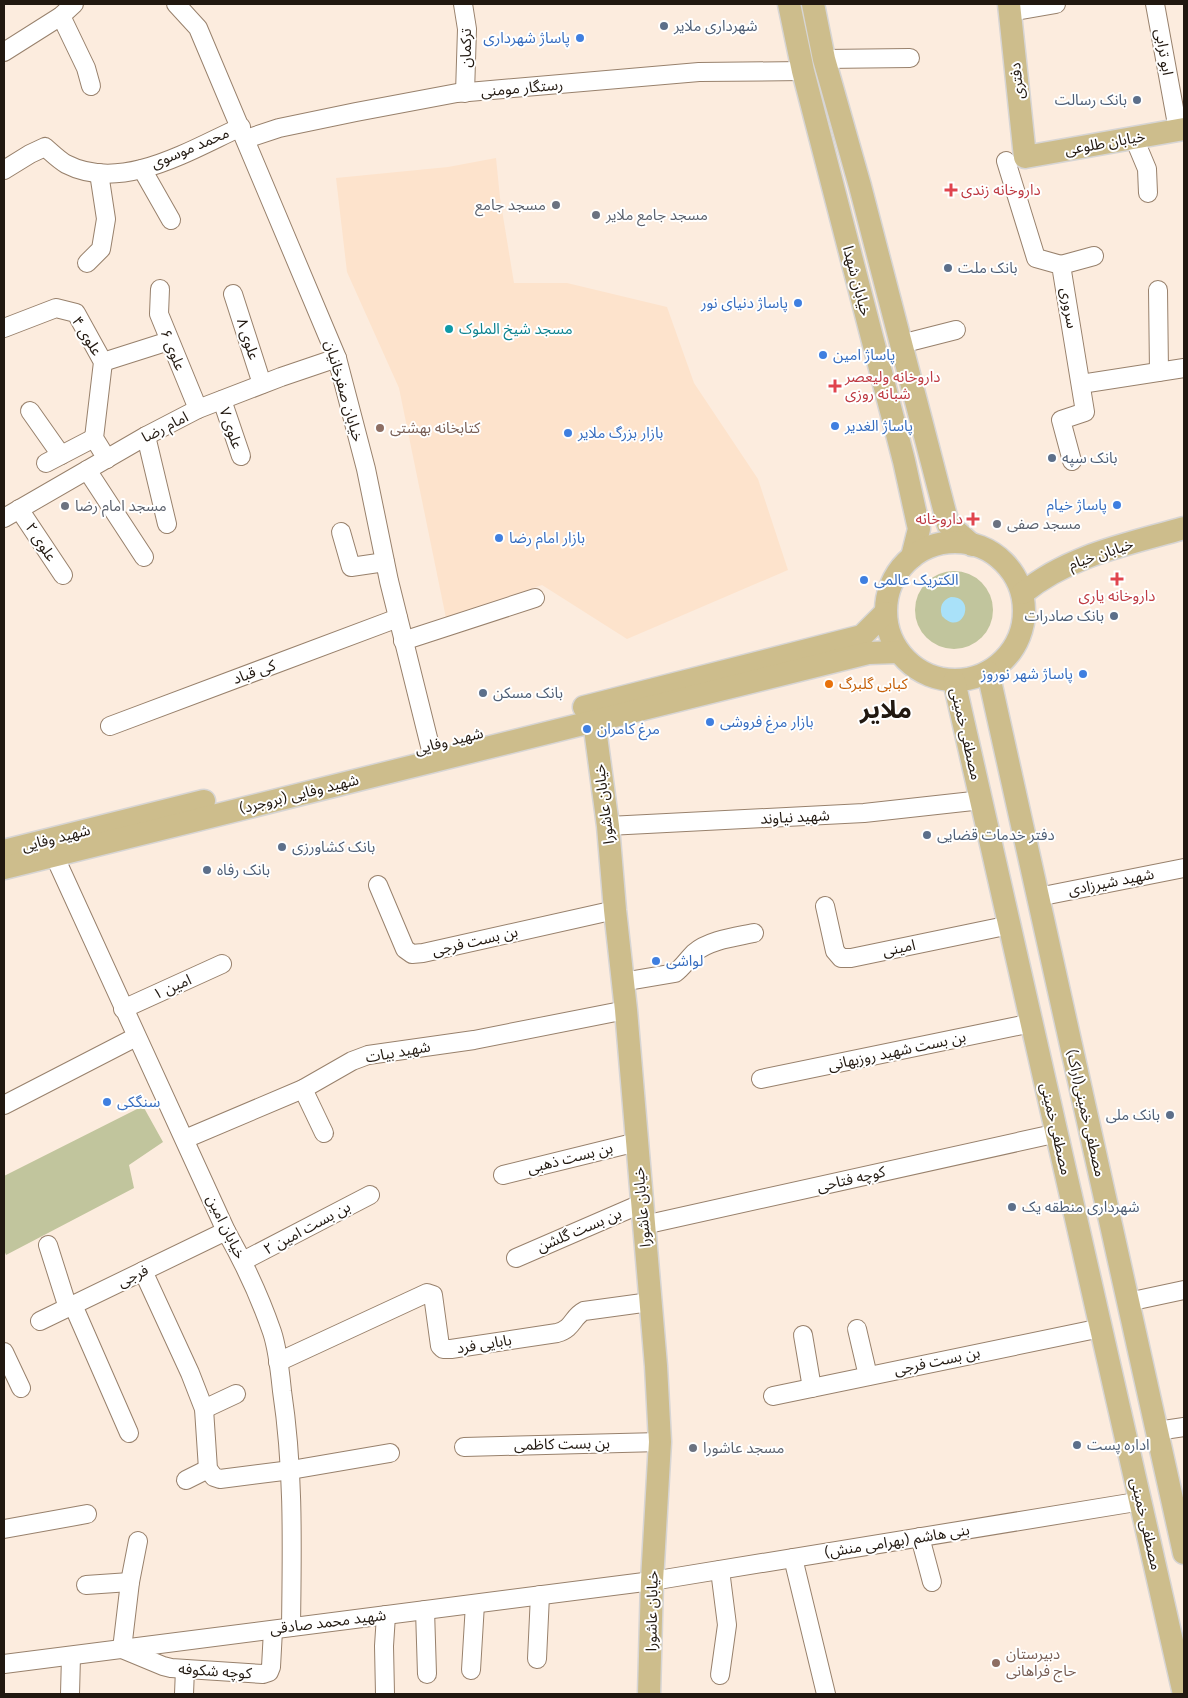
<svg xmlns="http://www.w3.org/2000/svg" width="1188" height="1698" viewBox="0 0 1188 1698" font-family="Figtree,'Noto Sans Arabic',sans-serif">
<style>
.built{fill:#fde3cc}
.green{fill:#c1c59d}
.water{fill:#a9e1f9}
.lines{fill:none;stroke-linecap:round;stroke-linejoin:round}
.minor-casing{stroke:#98816c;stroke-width:20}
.major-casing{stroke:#d7d5d4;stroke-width:25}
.minor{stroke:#fff;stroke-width:18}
.major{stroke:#cdbd8c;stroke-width:22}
.service-dot{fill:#5c6f8a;stroke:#fff;stroke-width:2}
.shop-dot{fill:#3f7fe0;stroke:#fff;stroke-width:2}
.health-dot{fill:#e0444e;stroke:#fff;stroke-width:2}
.worship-dot{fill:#6b7280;stroke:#fff;stroke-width:2}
.culture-dot{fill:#0f9aa8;stroke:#fff;stroke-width:2}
.education-dot{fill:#8d6e63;stroke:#fff;stroke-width:2}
.food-dot{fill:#e8710a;stroke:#fff;stroke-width:2}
.labels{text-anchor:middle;stroke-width:4;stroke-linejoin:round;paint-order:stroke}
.service-label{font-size:15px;fill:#4e5e75;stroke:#fff;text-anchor:start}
.shop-label{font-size:15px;fill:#366cbe;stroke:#fff;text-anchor:start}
.street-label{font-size:15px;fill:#211810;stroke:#fff}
.health-label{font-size:15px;fill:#be3a42;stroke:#fff;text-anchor:start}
.worship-label{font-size:15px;fill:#5b616d;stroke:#fff;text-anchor:start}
.culture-label{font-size:15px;fill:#0d838f;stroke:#fff;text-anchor:start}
.education-label{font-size:15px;fill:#785e54;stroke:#fff;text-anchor:start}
.food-label{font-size:15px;fill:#c56008;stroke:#fff;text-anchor:start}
.town-label{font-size:25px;font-weight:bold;fill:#211810;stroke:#fff}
</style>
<rect width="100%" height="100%" fill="#fcecde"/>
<path class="built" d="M496 158 500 198 514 283H567L667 307 694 383 758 479 788 570 627 639 542 585 446 618 399 388 347 272 336 178 448 167Z"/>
<g class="green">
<circle cx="954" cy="610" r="39"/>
<path d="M143 1106 163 1142 129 1165 134 1188 6 1255 4 1250V1176Z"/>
</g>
<path class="water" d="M951 597C978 597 962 638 942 616 939 607 942 600 951 597Z"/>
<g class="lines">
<defs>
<g id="minor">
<path d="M176 4 198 28 337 358 366 469 389 581 430 746"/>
<path d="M463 4 467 29 465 93"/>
<path d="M1155 4 1178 130"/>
<path d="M1010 12 1056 4"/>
<path d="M61 16 86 68 91 86"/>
<path d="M4 52 61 16 74 4"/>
<path d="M824 59 910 58"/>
<path d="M1134 138 1147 169 1148 193"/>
<path d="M246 139 279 128 356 112 457 93 699 72 803 71"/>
<path d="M1006 161 1036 258 1061 265 1085 412 1061 420 1072 461"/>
<path d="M142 169 171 220"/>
<path d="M4 170 30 154 45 147C52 153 59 160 66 164 122 193 190 150 241 127"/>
<path d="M87 263 101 249 106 219 99 173"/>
<path d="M1061 265 1094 256"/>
<path d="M160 289 159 314 198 409"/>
<path d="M1158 290 1159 372"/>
<path d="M233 294 262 384"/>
<path d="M4 328 56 308 76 313 103 362 94 438 107 459"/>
<path d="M901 344 956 330"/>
<path d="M103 362 169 341"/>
<path d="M1081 384 1184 368"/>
<path d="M222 400 241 456"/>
<path d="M30 411 61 455"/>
<path d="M146 436 167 524"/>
<path d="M46 463 94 438"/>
<path d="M87 470 144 557"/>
<path d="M19 509 63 575"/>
<path d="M4 518 146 436 198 409 281 377 337 358"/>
<path d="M341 532 351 567 385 562"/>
<path d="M403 641 535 598"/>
<path d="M110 726 398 618"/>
<path d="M608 826 864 813 982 800"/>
<path d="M54 855 226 1231C244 1263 260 1297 272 1332 278 1350 280 1372 282 1391 294 1470 292 1548 291 1627"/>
<path d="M378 885 405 949 412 954 423 953 615 910"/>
<path d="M1038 897 1184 868"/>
<path d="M825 906 835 951 841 958H851L1010 925"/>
<path d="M622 982 675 973C683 967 687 960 694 953 709 940 735 937 754 933"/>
<path d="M123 1009 222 964"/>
<path d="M761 1079 1032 1023"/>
<path d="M303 1089 324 1133"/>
<path d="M4 1105 136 1037"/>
<path d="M185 1139 303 1089 352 1061 368 1055 474 1040 626 1010"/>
<path d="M503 1175 637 1142"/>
<path d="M644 1225 1058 1133"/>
<path d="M48 1245 68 1308"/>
<path d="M516 1258 643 1203"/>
<path d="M243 1261 370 1195"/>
<path d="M143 1271 190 1373 204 1409 208 1469 214 1477 220 1479 291 1470 390 1453"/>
<path d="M1128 1302 1184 1290"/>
<path d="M73 1305 129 1433"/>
<path d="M40 1321 226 1231"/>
<path d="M857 1329 868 1376"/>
<path d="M803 1335 812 1388"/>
<path d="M4 1352 21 1388"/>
<path d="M278 1362 427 1293 433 1295 440 1346 443 1349H451L557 1333C574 1328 572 1317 584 1311L650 1302"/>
<path d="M773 1396 1101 1328"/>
<path d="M204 1409 236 1394"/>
<path d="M1157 1431 1184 1427"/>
<path d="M464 1447 660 1442"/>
<path d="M186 1480 208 1469"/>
<path d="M4 1529 87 1514"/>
<path d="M920 1537 932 1582"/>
<path d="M138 1541 130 1582 122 1649 163 1666 171 1668 263 1674 269 1672 271 1667 273 1630"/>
<path d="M793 1558 826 1694"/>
<path d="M86 1585 130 1582"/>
<path d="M425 1610 427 1674"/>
<path d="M537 1659 540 1595"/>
<path d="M4 1664 652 1581 1142 1501"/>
<path d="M471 1670 475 1604"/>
<path d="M720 1675 727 1625 720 1570"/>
<path d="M70 1694 71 1656"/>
<path d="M184 1694 185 1669"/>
<path d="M385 1694 384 1646 386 1615"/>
</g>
<g id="major">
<path d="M789 4 803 71 904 461 919 529 912 557"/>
<path d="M813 4 824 59 860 186 948 524 972 545"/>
<path d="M1009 4 1025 157 1184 129"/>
<circle cx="955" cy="611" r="69"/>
<path d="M1023 593C1069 555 1129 544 1184 528"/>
<path d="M988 672 1184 1553"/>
<path d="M954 681 1184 1694"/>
<path d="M584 707 862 636 885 613"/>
<path d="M594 721 608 826 615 910 626 1010 656 1366 660 1442 652 1581 649 1694"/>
<path d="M4 851 204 801"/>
<path d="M4 868 868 653 898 652"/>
</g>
</defs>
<use href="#minor" class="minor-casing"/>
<use href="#major" class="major-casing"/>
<use href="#minor" class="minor"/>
<use href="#major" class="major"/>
</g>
<g class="service-dot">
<circle cx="664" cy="26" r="5"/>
<circle cx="1137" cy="100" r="5"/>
<circle cx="948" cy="268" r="5"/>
<circle cx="1052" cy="458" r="5"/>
<circle cx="1114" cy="616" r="5"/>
<circle cx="483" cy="693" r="5"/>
<circle cx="927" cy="835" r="5"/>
<circle cx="282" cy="847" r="5"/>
<circle cx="207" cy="870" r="5"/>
<circle cx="1170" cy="1115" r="5"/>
<circle cx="1012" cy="1207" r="5"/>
<circle cx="1077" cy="1445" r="5"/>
</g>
<g class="shop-dot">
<circle cx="580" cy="38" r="5"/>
<circle cx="798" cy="303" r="5"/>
<circle cx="823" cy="355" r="5"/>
<circle cx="835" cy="426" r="5"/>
<circle cx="568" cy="433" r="5"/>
<circle cx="1117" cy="505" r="5"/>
<circle cx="499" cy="538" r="5"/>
<circle cx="864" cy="580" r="5"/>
<circle cx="1083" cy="674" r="5"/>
<circle cx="710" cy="722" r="5"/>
<circle cx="587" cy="729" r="5"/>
<circle cx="656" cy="961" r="5"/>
<circle cx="107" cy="1102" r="5"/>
</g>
<g class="health-dot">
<path d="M948.5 182.5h5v5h5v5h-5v5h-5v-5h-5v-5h5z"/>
<path d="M832.5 378.5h5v5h5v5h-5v5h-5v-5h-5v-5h5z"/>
<path d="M970.5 511.5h5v5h5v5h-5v5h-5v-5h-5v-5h5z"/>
<path d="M1114.5 571.5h5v5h5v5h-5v5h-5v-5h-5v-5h5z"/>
</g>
<g class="worship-dot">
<circle cx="556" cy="205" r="5"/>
<circle cx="596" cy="215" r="5"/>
<circle cx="65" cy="506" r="5"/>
<circle cx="997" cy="524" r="5"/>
<circle cx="693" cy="1448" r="5"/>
</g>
<circle class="culture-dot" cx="449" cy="329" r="5"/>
<g class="education-dot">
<circle cx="380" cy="428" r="5"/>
<circle cx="996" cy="1663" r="5"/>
</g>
<circle class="food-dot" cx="829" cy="684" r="5"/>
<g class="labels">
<g class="service-label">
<text x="674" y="31">شهرداری ملایر</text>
<text x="1127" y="105" text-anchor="end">بانک رسالت</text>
<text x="958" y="273">بانک ملت</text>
<text x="1062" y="463">بانک سپه</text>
<text x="1104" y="621" text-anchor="end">بانک صادرات</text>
<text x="493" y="698">بانک مسکن</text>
<text x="937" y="840">دفتر خدمات قضایی</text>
<text x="292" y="852">بانک کشاورزی</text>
<text x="217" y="875">بانک رفاه</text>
<text x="1160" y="1120" text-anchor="end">بانک ملی</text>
<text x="1022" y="1212">شهرداری منطقه یک</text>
<text x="1087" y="1450">اداره پست</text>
</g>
<g class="shop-label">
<text x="570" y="43" text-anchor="end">پاساژ شهرداری</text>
<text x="788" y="308" text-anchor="end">پاساژ دنیای نور</text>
<text x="833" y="360">پاساژ امین</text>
<text x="845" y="431">پاساژ الغدیر</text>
<text x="578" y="438">بازار بزرگ ملایر</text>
<text x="1107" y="510" text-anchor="end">پاساژ خیام</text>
<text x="509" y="543">بازار امام رضا</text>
<text x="874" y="585">الکتریک عالمی</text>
<text x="1073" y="679" text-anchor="end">پاساژ شهر نوروز</text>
<text x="720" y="727">بازار مرغ فروشی</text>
<text x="597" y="734">مرغ کامران</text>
<text x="666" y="966">لواشی</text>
<text x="117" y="1107">سنگکی</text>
</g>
<g class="street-label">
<text transform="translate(466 48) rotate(-90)" y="5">ترکمان</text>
<text transform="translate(1164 52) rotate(80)" y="5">ابو ترابی</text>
<text transform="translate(1017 81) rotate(-96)" y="5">دفتری</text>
<text transform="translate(522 88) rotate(-5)" y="5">رستگار مومنی</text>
<text transform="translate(1105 143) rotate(-10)" y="5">خیابان طلوعی</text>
<text transform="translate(190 148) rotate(-23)" y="5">محمد موسوی</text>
<text transform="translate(857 281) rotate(75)" y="5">خیابان شهدا</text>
<text transform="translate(1069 308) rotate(81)" y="5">سروری</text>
<text transform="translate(87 336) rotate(58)" y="5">علوی ۴</text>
<text transform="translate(248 339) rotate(72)" y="5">علوی ۸</text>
<text transform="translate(173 350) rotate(68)" y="5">علوی ۶</text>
<text transform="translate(344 391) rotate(74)" y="5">خیابان صفرخانیان</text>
<text transform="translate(165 427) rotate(-27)" y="5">امام رضا</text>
<text transform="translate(231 428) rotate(71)" y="5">علوی ۷</text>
<text transform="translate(41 542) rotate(56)" y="5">علوی ۲</text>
<text transform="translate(1101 554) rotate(-19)" y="5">خیابان خیام</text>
<text transform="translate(254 672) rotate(-20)" y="5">کی قباد</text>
<text transform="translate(966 734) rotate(77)" y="5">مصطفی خمینی</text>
<text transform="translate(449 741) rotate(-14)" y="5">شهید وفایی</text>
<text transform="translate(299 794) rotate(-14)" y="5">شهید وفایی (بروجرد)</text>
<text transform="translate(604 804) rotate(-97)" y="5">خیابان عاشورا</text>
<text transform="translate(795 817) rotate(-3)" y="5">شهید نیاوند</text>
<text transform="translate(56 838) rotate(-14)" y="5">شهید وفایی</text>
<text transform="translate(1111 882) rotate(-11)" y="5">شهید شیرزادی</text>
<text transform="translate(475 941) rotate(-13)" y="5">بن بست فرجی</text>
<text transform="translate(899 948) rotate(-12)" y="5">امینی</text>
<text transform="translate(172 987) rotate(-24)" y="5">امین ۱</text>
<text transform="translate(897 1051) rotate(-12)" y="5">بن بست شهید روزبهانی</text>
<text transform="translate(398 1052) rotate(-10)" y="5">شهید بیات</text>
<text transform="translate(1086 1113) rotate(77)" y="5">مصطفی خمینی(اراک)</text>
<text transform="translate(1056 1129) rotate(77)" y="5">مصطفی خمینی</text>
<text transform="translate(570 1158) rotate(-14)" y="5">بن بست ذهبی</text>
<text transform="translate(851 1179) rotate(-13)" y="5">کوچه فتاحی</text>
<text transform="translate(642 1207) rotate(-95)" y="5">خیابان عاشورا</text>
<text transform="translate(226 1227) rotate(64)" y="5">خیابان امین</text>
<text transform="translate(307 1228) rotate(-28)" y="5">بن بست امین ۲</text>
<text transform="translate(579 1230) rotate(-23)" y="5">بن بست گلشن</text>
<text transform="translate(133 1276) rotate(-26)" y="5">فرجی</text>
<text transform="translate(484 1344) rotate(-9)" y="5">بابایی فرد</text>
<text transform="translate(937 1361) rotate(-12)" y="5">بن بست فرجی</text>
<text transform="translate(562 1444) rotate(-1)" y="5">بن بست کاظمی</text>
<text transform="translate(1146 1524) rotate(77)" y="5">مصطفی خمینی</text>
<text transform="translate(897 1541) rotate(-9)" y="5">بنی هاشم (بهرامی منش)</text>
<text transform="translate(652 1611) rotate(-89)" y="5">خیابان عاشورا</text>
<text transform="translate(328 1622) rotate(-7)" y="5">شهید محمد صادقی</text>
<text transform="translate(215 1671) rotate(4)" y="5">کوچه شکوفه</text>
</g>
<g class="health-label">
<text x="961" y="195">داروخانه زندی</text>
<text x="845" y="382">داروخانه ولیعصر<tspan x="845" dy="17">شبانه روزی</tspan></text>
<text x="963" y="524" text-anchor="end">داروخانه</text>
<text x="1117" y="601" text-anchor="middle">داروخانه یاری</text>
</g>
<g class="worship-label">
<text x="546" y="210" text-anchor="end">مسجد جامع</text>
<text x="606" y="220">مسجد جامع ملایر</text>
<text x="75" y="511">مسجد امام رضا</text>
<text x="1007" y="529">مسجد صفی</text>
<text x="703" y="1453">مسجد عاشورا</text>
</g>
<g class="culture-label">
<text x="459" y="334">مسجد شیخ الملوک</text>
</g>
<g class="education-label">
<text x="390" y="433">کتابخانه بهشتی</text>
<text x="1006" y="1659">دبیرستان<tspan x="1006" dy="17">حاج فراهانی</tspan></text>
</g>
<g class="food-label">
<text x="839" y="689">کبابی گلبرگ</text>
</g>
<g class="town-label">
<text x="886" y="718">ملایر</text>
</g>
</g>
<rect width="1188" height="1698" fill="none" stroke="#211810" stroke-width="10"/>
</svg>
